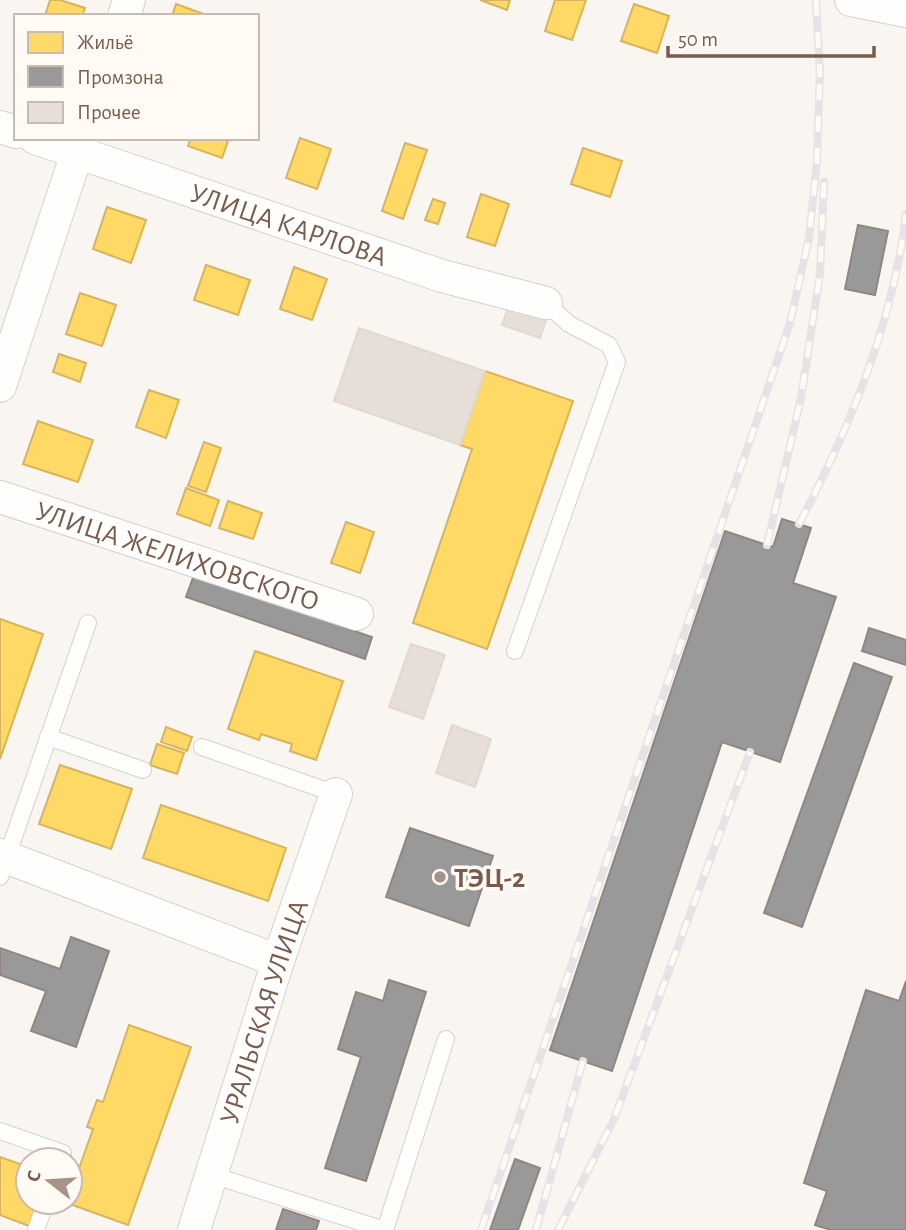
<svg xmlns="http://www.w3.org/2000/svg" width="906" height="1230" viewBox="0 0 906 1230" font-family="'Alegreya Sans',sans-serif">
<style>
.homes{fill:#ffd966;stroke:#d7b45e;stroke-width:2}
.industry{fill:#999;stroke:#908782;stroke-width:2}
.building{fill:#e6ded7;stroke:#e2d8d2;stroke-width:2}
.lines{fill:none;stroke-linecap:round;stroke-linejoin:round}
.service-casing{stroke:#d7d1cb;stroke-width:18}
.minor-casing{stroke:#d7d1cb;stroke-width:34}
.service{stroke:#fefefd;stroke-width:16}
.minor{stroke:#fefefd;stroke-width:32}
.rail-casing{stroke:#e6e3e7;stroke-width:8}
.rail{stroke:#fffaf3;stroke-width:5;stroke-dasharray:16;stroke-linecap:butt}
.poi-dot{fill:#a69286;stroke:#fffaf3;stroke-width:2.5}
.labels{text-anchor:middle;stroke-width:7;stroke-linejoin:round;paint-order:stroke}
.street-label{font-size:28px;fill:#7a5c4d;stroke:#fffaf3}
.poi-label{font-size:28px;font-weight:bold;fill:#7a5c4d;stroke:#fffaf3;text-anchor:start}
</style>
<rect width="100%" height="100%" fill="#f9f5f0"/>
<g class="homes">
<path d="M50 0H60L85 8 82 16H45Z"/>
<path d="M480 0H510L507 10Z"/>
<path d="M555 0H586L572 40 545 31Z"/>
<path d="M176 4 209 16H172Z"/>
<path d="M634 4 669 16 657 53 621 41Z"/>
<path d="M191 138H221L228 141 222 158 188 146Z"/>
<path d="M300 138 331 149 317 189 286 178Z"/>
<path d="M405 143 427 150 403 219 382 211Z"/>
<path d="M583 148 622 161 610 197 571 184Z"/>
<path d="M481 194 509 204 495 246 467 237Z"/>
<path d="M433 199 445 203 438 224 425 220Z"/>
<path d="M107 207 146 220 131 263 93 249Z"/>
<path d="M206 265 250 280 238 315 194 300Z"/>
<path d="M294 267 327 279 312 320 280 309Z"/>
<path d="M80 293 116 305 102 346 66 334Z"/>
<path d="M59 354 86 363 80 382 53 372Z"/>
<path d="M485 371 573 401 487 649 413 623 472 449 460 445Z"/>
<path d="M149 390 179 400 166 438 136 427Z"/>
<path d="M38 421 93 440 78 482 23 464Z"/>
<path d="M204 442 221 448 206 492 188 486Z"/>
<path d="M186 488 219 500 210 526 177 514Z"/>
<path d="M228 501 262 513 253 539 219 528Z"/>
<path d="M346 522 374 532 360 573 331 563Z"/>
<path d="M0 619 43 634 0 759Z"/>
<path d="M255 651 343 681 316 760 290 751 292 744 261 734 259 740 228 729Z"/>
<path d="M166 727 192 737 187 751 161 742Z"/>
<path d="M157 744 184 753 177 774 150 765Z"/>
<path d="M60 765 132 789 111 849 39 824Z"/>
<path d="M161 805 286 848 268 901 143 858Z"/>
<path d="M129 1025 191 1047 128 1225 67 1203 70 1202V1194L93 1129 87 1127 97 1100 103 1102Z"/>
<path d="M0 1157 28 1167V1202H37L29 1226 0 1215Z"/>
</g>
<g class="industry">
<path d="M858 225 888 231 875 295 845 289Z"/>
<path d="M782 519 811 528 793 583 836 597 780 762 722 742 612 1071 550 1050 725 531 773 547Z"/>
<path d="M194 575 372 637 365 659 186 597Z"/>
<path d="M869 628 906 640V665L862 651Z"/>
<path d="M854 663 892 677 802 927 764 913Z"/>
<path d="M410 828 493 856 469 926 386 897Z"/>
<path d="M71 937 109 951 76 1047 31 1031 46 991 0 975V948L60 969Z"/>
<path d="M389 980 426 992 366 1181 325 1168 361 1057 338 1049 356 992 383 1001Z"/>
<path d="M906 981V1230H831L815 1225 827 1191 804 1183 866 990 899 1001Z"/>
<path d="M515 1159 540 1168 518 1230H490Z"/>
<path d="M283 1209 319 1221 316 1230H276Z"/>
</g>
<g class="building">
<path d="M509 305 547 317 540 338 502 325Z"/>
<path d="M359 328 485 371 460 445 334 401Z"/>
<path d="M411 644 445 655 423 719 389 707Z"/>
<path d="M452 725 491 739 475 787 436 773Z"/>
</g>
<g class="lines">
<defs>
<g id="service">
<path d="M515 651 617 362 609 345 569 324 546 303"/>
<path d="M48 737 143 770"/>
<path d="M202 747 336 794"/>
<path d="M0 877 88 623"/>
<path d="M0 1131 63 1153 60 1160"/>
<path d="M212 1175 385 1230"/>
<path d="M36 1230 46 1202"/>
<path d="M385 1230 446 1039"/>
</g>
<g id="minor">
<path d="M851 0 906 11"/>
<path d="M124 16 129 0"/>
<path d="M0 127 16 132"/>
<path id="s1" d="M35 138 442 276 546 303"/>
<path d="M0 386 82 138"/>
<path id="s2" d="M0 497 357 614"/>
<path d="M0 855 278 961"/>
<path id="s3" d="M194 1230 278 961 336 794"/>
</g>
</defs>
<use href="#service" class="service-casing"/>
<use href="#minor" class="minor-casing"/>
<use href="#service" class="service"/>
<use href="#minor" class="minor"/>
<defs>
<g id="rail">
<path d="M816 0 820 77"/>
<path d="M799 524C850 427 893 324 906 214"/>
<path d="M767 545 801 398 820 274 824 182"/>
<path d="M481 1230 790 323 809 238 817 161 820 68"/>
<path d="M536 1230 583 1061"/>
<path d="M558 1230 614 1119 750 752"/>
</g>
</defs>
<use href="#rail" class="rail-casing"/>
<use href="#rail" class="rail"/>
</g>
<circle class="poi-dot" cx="440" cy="877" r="7"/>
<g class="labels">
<g class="street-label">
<text dy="10" stroke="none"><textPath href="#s1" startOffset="268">УЛИЦА КАРЛОВА</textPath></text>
<text dy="10" stroke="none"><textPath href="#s2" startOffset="187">УЛИЦА ЖЕЛИХОВСКОГО</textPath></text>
<text dy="10" stroke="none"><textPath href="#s3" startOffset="229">УРАЛЬСКАЯ УЛИЦА</textPath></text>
</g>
<g class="poi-label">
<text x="454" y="887">ТЭЦ-2</text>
</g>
</g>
<rect x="14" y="14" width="245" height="126" fill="#fffaf3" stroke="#cabbb1" stroke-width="2"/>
<rect x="28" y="32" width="35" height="21" fill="#ffd966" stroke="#cabbb1" stroke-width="2"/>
<text x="77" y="49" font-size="21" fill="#7a5c4d">Жильё</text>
<rect x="28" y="66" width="35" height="21" fill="#999999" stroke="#cabbb1" stroke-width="2"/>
<text x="77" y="84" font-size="21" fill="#7a5c4d">Промзона</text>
<rect x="28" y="102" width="35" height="21" fill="#e6ded7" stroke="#cabbb1" stroke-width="2"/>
<text x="77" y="119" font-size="21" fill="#7a5c4d">Прочее</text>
<g transform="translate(49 1181) rotate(287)"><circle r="33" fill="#fffaf3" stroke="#cabbb1" stroke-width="2"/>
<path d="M0-5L12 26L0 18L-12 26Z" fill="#a69286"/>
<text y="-10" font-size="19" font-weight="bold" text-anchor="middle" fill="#7a5c4d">С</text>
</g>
<path d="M668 46v10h206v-10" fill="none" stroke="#7a5c4d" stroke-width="3.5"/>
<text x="678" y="46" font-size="21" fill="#7a5c4d" stroke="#fffaf3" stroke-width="5" paint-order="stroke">50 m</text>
</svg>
